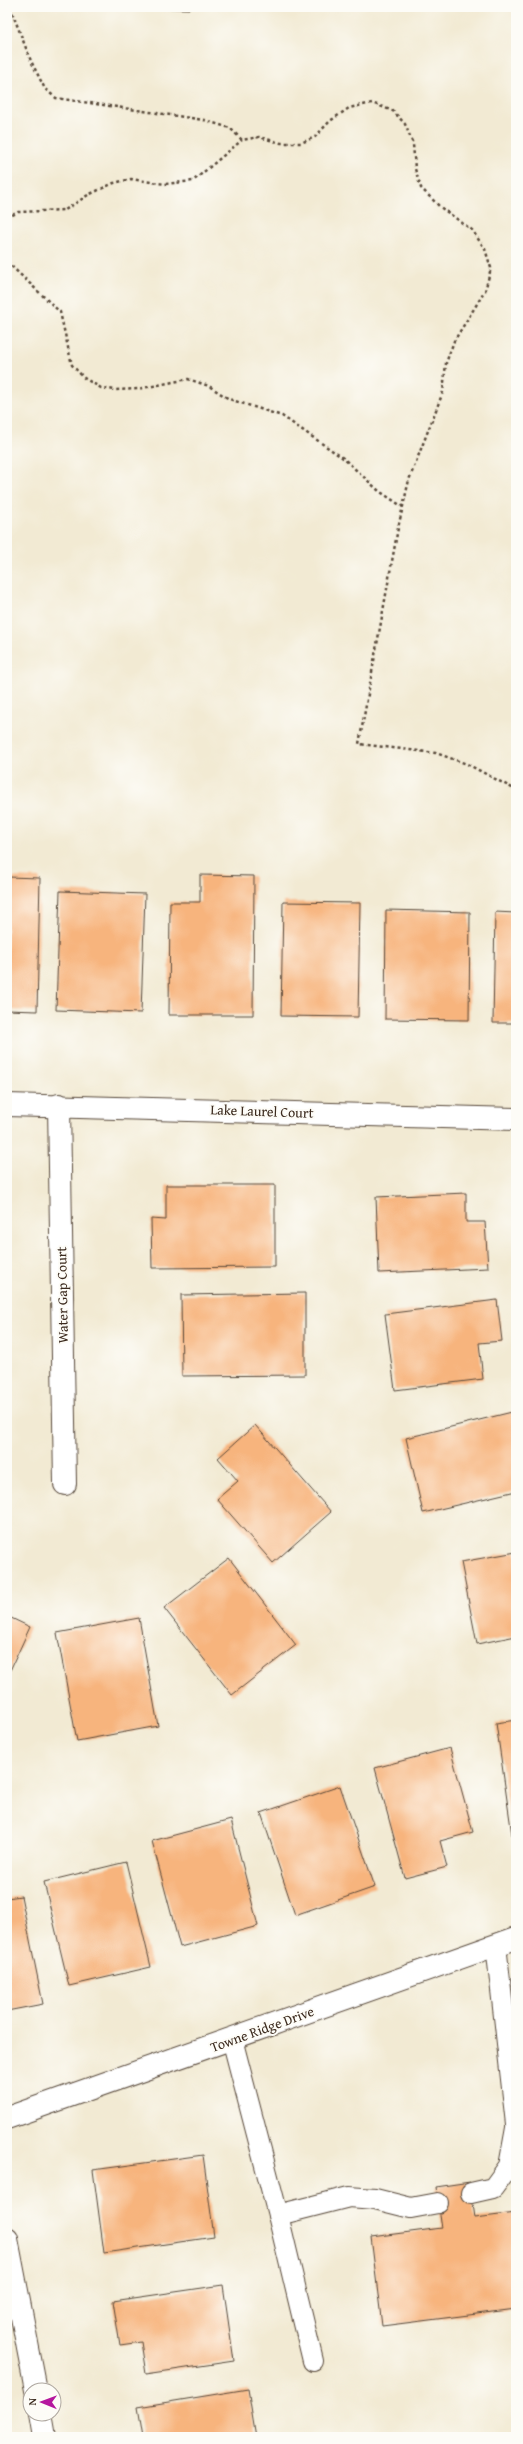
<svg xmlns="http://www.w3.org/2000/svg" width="523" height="2444" viewBox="0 0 523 2444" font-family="'Gentium Book Plus',serif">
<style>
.building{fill:#f7b47d}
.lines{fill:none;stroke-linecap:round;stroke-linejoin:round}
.service-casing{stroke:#564739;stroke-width:22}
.minor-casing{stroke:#564739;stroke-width:24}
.path{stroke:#564739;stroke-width:2.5;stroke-dasharray:3 3;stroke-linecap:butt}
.service{stroke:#fff;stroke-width:20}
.minor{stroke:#fff;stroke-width:22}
.labels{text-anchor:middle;stroke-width:4;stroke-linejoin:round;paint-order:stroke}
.street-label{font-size:14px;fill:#3b2a1e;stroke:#fdfcf7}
</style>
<rect width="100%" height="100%" fill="#fdfcf7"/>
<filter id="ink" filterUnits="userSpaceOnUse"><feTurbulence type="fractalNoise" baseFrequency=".025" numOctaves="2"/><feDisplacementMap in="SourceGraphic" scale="8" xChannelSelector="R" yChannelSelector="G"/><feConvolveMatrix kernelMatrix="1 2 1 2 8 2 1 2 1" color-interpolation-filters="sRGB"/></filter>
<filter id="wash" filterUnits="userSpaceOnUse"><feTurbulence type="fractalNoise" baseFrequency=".012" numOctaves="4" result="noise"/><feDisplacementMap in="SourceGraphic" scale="16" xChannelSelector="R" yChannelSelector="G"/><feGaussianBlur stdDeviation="0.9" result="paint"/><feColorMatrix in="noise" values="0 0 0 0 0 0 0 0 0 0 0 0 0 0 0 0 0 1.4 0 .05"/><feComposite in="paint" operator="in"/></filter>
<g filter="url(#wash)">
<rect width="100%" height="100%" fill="#f2ead3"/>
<g id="blocks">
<g class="building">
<path d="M142 7H189V9L142 8Z"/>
<path d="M200 875 254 876 253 1015H169L170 902H200Z"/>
<path d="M7 877 40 878 37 1011 7 1010Z"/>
<path d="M60 891 145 894 141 1013 56 1010Z"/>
<path d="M283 902 360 903 358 1017 281 1016Z"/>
<path d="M386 910 470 912 469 1020 385 1019Z"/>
<path d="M495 912 516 913V1023H493Z"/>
<path d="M166 1185H275V1267L152 1268 151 1219 166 1220Z"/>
<path d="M466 1193V1222H485L488 1268 379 1273 376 1197Z"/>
<path d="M305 1293V1375L182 1376 181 1295Z"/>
<path d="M497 1300 502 1341 479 1343 483 1379 395 1390 385 1314Z"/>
<path d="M512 1412 516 1427V1491L423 1513 406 1438Z"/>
<path d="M255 1425 331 1512 273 1563 217 1499 238 1481 218 1458Z"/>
<path d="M516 1552V1636L477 1644 461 1562Z"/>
<path d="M229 1558 296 1645 232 1695 164 1608Z"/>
<path d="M7 1616 30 1627 7 1677Z"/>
<path d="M139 1618 158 1726 77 1741 57 1633Z"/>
<path d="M516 1720V1835H512L496 1723Z"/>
<path d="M450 1748 473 1832 440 1841 447 1867 405 1878 375 1768Z"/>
<path d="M340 1786 375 1887 295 1915 261 1813Z"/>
<path d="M231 1820 258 1926 180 1947 152 1841Z"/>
<path d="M126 1862 151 1967 69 1986 44 1882Z"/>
<path d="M21 1896 43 2004 7 2011V1898Z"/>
<path d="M203 2155 214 2237 104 2253 93 2170Z"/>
<path d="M470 2182 475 2218 516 2213V2309L382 2326 371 2237 442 2228 436 2187Z"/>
<path d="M223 2285 234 2361 146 2374 141 2342 120 2345 113 2301Z"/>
<path d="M248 2389 256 2437H143L138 2407Z"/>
</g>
</g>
</g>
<g filter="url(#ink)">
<use href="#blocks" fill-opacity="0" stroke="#564739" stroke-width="1"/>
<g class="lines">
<defs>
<g id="service">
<path d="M496 1945 516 2124"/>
<path d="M232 2039 278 2215 313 2361"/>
<path d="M471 2193 493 2188 509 2166 516 2128"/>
<path d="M278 2215 349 2197 375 2199 411 2208 438 2203"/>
</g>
<g id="minor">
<path d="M7 1105 516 1119"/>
<path d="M59 1105 65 1484"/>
<path d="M7 2118 516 1938"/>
<path d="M7 2239 36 2390"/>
<path d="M41 2414 45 2437"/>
</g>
</defs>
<use href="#service" class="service-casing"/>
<use href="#minor" class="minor-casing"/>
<g class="path">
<path d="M10 7 31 61 45 89 56 98 204 120 230 128 242 140 259 137 281 143H301L315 137 330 121 349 108 372 103 393 111 405 124 413 144 415 169 421 188 440 207 472 230 485 249 491 268 485 291 454 341 446 363 443 392 409 480 398 528 359 744 436 753 467 764 516 790"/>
<path d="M7 218 18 212 65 210 88 195 114 183 131 179 165 184 193 181 242 140"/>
<path d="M7 262 60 312 72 365 84 378 101 388 115 390 138 389 188 379 209 386 229 399 282 416 343 458 379 491 403 507"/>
</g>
<use href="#service" class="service"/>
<use href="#minor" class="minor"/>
</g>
</g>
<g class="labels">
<g class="street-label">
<text transform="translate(262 1111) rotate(2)" y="5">Lake Laurel Court</text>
<text transform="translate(62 1295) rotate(-91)" y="5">Water Gap Court</text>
<text transform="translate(262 2029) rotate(-20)" y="5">Towne Ridge Drive</text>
</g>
</g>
<rect width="523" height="2444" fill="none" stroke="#fdfcf7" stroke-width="24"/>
<g transform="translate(42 2402) rotate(271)"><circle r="19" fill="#fdfcf7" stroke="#afa8a0"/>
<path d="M0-3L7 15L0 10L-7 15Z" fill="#b5179e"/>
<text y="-6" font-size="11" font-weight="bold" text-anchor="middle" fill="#3b2a1e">N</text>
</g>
</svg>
